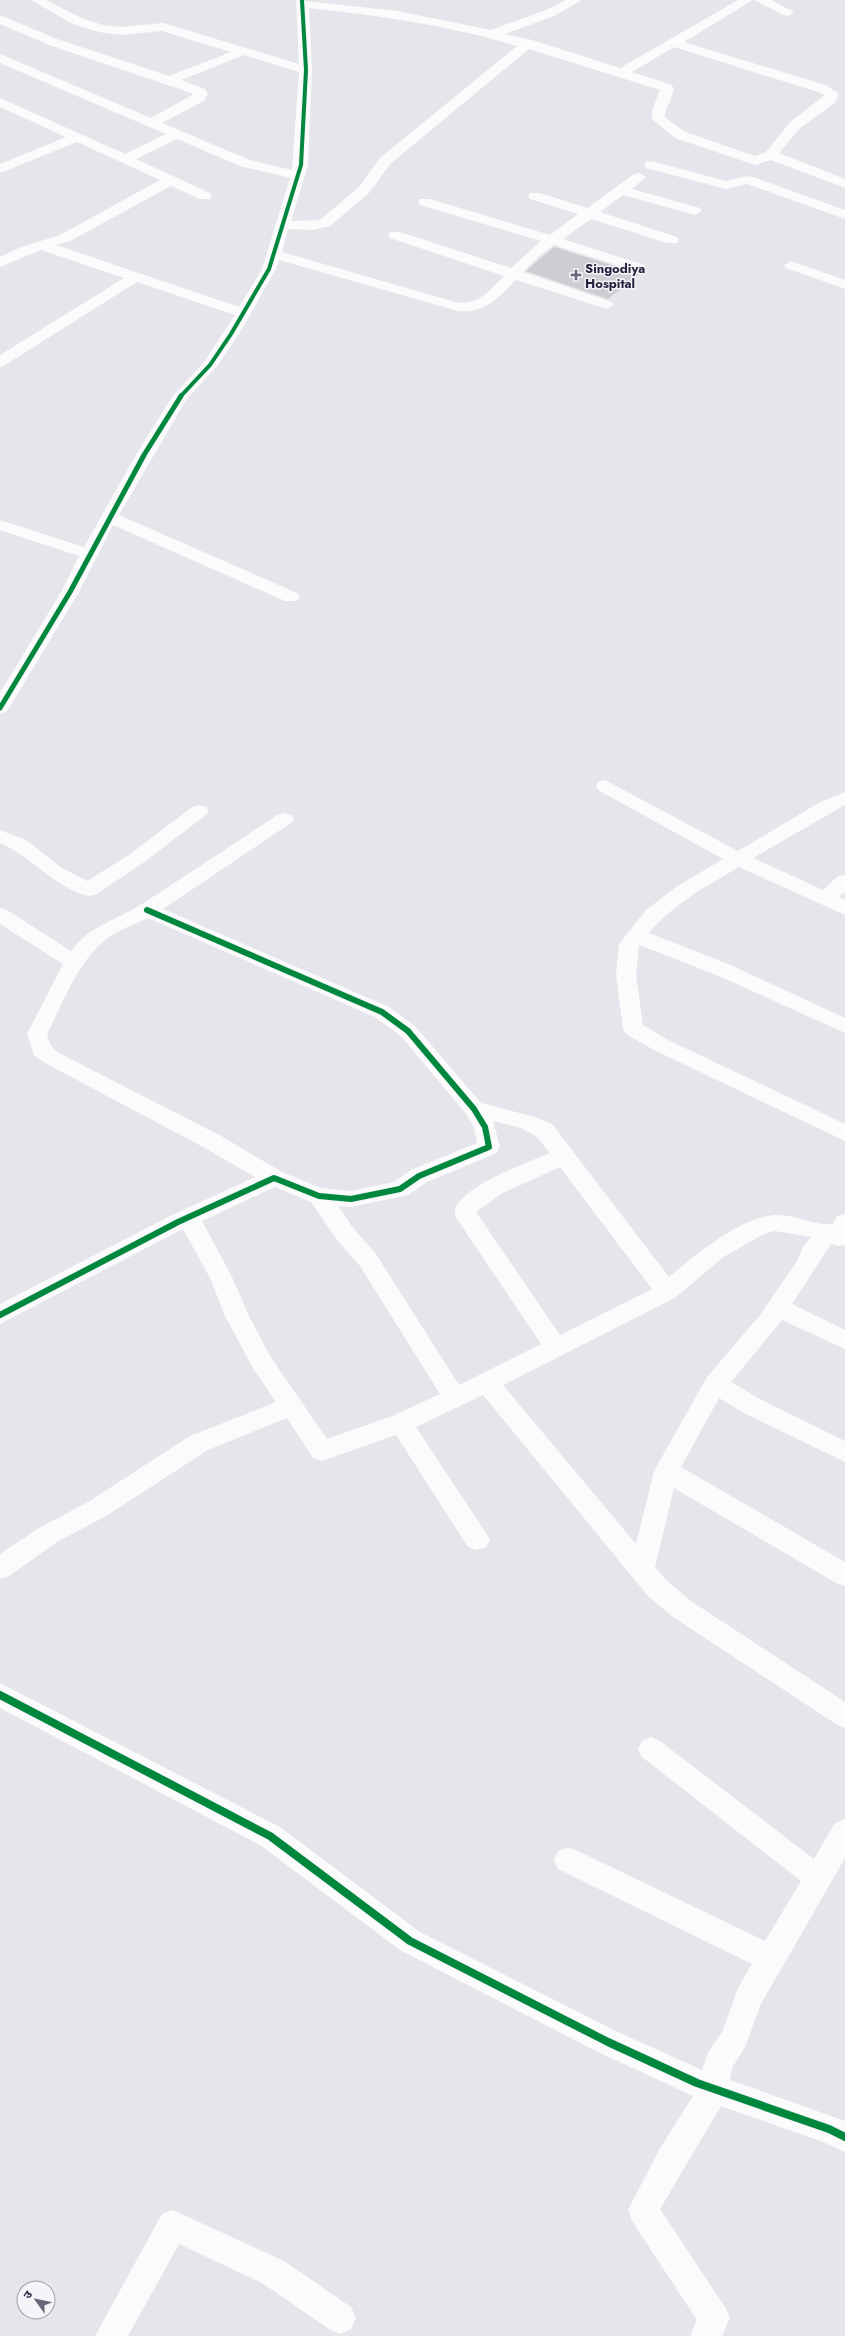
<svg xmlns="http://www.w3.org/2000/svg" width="845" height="2336" viewBox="0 0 845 2336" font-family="Jost,'Noto Sans Devanagari',sans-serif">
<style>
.building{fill:#cdcdd2}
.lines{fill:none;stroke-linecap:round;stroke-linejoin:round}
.minor{fill:#fbfbfc;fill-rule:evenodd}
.cycleway-far3-casing{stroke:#f4f4f9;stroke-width:5.5}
.cycleway-far2-casing{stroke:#f4f4f9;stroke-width:7}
.cycleway-far1-casing{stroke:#f4f4f9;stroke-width:8}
.cycleway-casing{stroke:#f4f4f9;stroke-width:10}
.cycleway-far3{stroke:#00873e;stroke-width:4}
.cycleway-far2{stroke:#00873e;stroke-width:5}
.cycleway-far1{stroke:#00873e;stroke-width:6}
.cycleway{stroke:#00873e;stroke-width:8}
.poi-dot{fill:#69667b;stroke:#f4f4f9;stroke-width:1.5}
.labels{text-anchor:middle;stroke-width:3;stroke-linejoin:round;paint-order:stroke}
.far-poi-label{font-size:13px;font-weight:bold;fill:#26223f;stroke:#f4f4f9;text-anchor:start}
</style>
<rect width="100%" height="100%" fill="#e5e5eb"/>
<path class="building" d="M554 247 634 272 641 273 608 299 526 271Z"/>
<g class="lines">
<g class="minor">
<path d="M31 0H46L81 18 103 25 121 27 163 23 299 64 296 0 397 11 491 30 546 10 566 0H582L554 16 505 34 532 40 620 68 738 0H753L684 42 828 86 839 94 835 103 800 128 779 153 845 179V188L771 160 755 165 675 138 652 119V110L660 90 529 49 390 164 369 193 330 226 312 230 288 229 282 252 455 302C478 306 489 291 504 276L390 238 388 235 390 232H400L511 268 541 241 420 205 418 202 420 199H430L550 235 578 214 530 199 528 196 530 193H540L587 208 634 174 639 173 646 177 632 189 700 208 702 211 695 215 623 195 600 212 677 237 679 240 677 243H667L591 219 563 239 644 265 646 268 644 271H634L554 245 539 256 523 272 612 302 614 305 607 309 516 280C499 297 485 314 458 311L279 260 276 269 239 334 218 365 186 400 119 515 297 593 300 597 297 601H285L113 525 79 592 9 708 6 712 0 714V693L61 592 79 556 0 530V520L84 547 136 455 172 397 204 362 235 315 137 282 5 365 0 367V355L124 278 41 250 0 267V257L21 247 60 235 160 180 77 142 0 173V164L66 137 0 107V98L125 154 166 134 0 63V54L151 118 194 94 49 45 0 24V15L57 39 169 76 231 52 162 31 121 35 98 32 73 24ZM309 8C379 16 449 25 517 46L380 158 359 187 320 220 291 221 308 165 312 70ZM674 47 818 92 825 95 790 122 766 152 755 156 685 132 665 117C664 107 677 94 672 85L632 72ZM244 55 299 72 292 170 250 160 162 123 204 101 208 94 205 89 181 80ZM177 139 240 166 290 178 262 269 239 307 56 245 70 241 171 186 200 199H210L212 196 210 193 136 159Z"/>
<path d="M754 0H771L794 12 788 16 784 15Z"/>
<path d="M651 161 726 181 748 176 753 177 845 210V219L747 184 726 189 646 168 644 165 646 162Z"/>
<path d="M791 261 845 280V289L786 268 784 265Z"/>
<path d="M605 780 738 851 820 802 845 792V805L753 858 823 890 838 876 845 875V892L839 897 845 900V915L739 867C707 886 673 904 649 933L733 966 845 1018V1033L719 976 639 945 636 975 643 1025 666 1039 845 1124V1141L652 1049 626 1034 623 1029 616 975 619 944 646 910 676 887 723 859 598 790 596 786 598 782Z"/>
<path d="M199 805 206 807 209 811 206 815 143 863 95 895 88 896C54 887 32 857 0 843V830L26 840 62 868 87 881 129 855 192 807Z"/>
<path d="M284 813 291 815 294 819 291 823 163 909 389 1007 415 1026 481 1103 535 1117 552 1124 669 1277C694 1256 741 1216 776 1215 795 1214 814 1226 833 1224L837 1216 845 1214V1245L839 1246 831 1244 792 1304 845 1330V1349L782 1320 731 1382 760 1399 845 1441V1462L744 1413 719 1398 681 1467 845 1562V1586L836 1583 674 1488 655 1567 666 1580 691 1601 845 1702V1728L836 1724 673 1617 648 1596 483 1395 416 1427 486 1533 490 1540 486 1547 477 1550 468 1547 396 1435 322 1461 313 1458 287 1418 208 1450 106 1516 57 1542 9 1576 0 1579V1554L39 1528 88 1502 190 1436 276 1402 254 1370 225 1316 210 1278 183 1229 0 1324V1304L170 1216 255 1177 205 1148 45 1063 34 1055 27 1034 63 964 0 924V908L7 910 71 951C89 926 117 920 142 904 187 875 232 845 277 815ZM148 918 375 1017 401 1036 466 1114 474 1127 477 1143 411 1170 394 1182 351 1191 321 1188 282 1172 221 1136 59 1053 51 1046 47 1034C64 1001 78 960 109 937 121 929 135 924 148 918ZM493 1121 521 1128 536 1136 550 1153C529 1162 450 1189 455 1216L541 1344 459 1385 376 1254 353 1228 338 1206 351 1207 408 1195 427 1182 497 1153 500 1147ZM560 1167 652 1289 560 1335 476 1212 503 1193ZM275 1187 311 1202 337 1240 360 1266 440 1394 392 1416 327 1439 270 1356 249 1316 232 1277 202 1221ZM775 1231 811 1237 803 1247 797 1261 760 1315 707 1377 654 1471 636 1544 503 1385 675 1298 722 1258 764 1234Z"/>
<path d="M0 1683 280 1827 420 1932 618 2032 702 2070 708 2053 723 2030 738 1988 752 1964 558 1869 554 1860 558 1851 568 1847 578 1851 765 1941 801 1881 642 1757 638 1749 642 1741 651 1737 660 1741 814 1859 835 1823 845 1819V1858L761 2004 745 2047 732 2068 730 2080 845 2121V2152L823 2142 721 2106 660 2209 725 2307 730 2318 722 2336H690L697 2320 632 2221 628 2210 659 2150 693 2096 598 2052 400 1950 260 1845 0 1708Z"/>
<path d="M173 2210 284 2261 351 2307 356 2318 351 2329 340 2334 329 2329 262 2283 179 2244 128 2336H95L162 2214Z"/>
</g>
<defs>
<path id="cycleway-far3" d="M180 397 210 365 231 334 269 269 301 165 306 70 302 0"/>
<path id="cycleway-far2" d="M0 708 70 592 144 455 181 396"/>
<path id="cycleway-far1" d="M0 1315 178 1222 274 1178 319 1196 351 1199 400 1189 419 1176 489 1147 485 1127 474 1109 408 1031 382 1012 147 910"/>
<path id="cycleway" d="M0 1695 270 1836 410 1941 608 2042 697 2083 829 2129 845 2137"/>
</defs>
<use href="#cycleway-far3" class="cycleway-far3-casing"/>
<use href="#cycleway-far2" class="cycleway-far2-casing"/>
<use href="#cycleway-far1" class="cycleway-far1-casing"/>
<use href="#cycleway" class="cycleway-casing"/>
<use href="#cycleway-far3" class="cycleway-far3"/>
<use href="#cycleway-far2" class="cycleway-far2"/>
<use href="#cycleway-far1" class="cycleway-far1"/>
<use href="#cycleway" class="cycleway"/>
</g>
<path class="poi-dot" d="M574 269h4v4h4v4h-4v4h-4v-4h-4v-4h4z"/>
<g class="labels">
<g class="far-poi-label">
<text x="585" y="273">Singodiya<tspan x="585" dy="15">Hospital</tspan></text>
</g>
</g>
<g transform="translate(36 2300) rotate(303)"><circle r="19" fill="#f4f4f9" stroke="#a2a0af"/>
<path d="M0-3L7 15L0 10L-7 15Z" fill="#69667b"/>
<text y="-6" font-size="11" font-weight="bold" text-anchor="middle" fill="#26223f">उ</text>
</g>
</svg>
